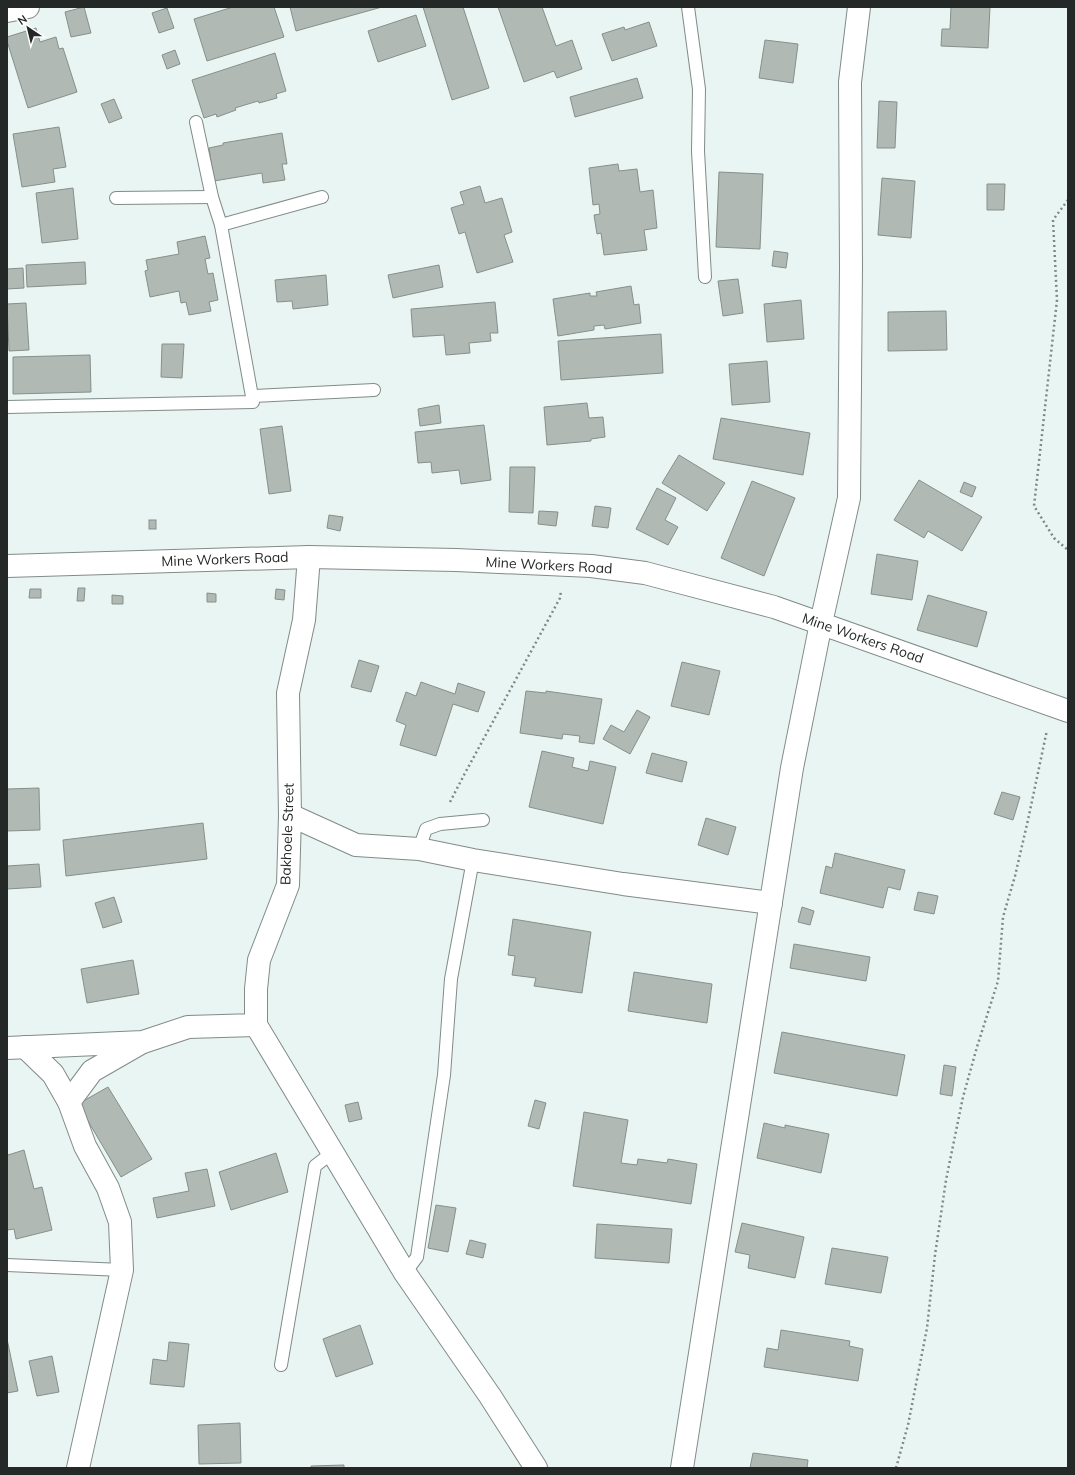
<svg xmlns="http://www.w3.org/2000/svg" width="1075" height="1475" viewBox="0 0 1075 1475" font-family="Mulish,sans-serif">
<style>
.building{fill:#b0b9b3;stroke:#878f8a}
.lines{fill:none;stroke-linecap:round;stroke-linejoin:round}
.lane-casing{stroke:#818b88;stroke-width:14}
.street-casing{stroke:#818b88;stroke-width:24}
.path{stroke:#808886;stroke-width:2.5;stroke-dasharray:2 3;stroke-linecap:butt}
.lane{stroke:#fff;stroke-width:12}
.street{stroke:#fff;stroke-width:22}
.labels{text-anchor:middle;stroke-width:3;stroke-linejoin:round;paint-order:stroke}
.street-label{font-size:14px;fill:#242827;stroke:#fff}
</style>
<rect width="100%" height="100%" fill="#e9f5f2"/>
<g class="building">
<path d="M84 7 91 33 71 37 65 12Z"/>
<path d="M233 7H274L284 37 207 61 194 19Z"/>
<path d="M290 7H382L296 31Z"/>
<path d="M423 7H463L489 88 452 100Z"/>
<path d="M498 7H542L556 46 572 40 582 69 557 78 554 71 524 82Z"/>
<path d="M951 7H990L988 48 941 46 942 29H950Z"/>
<path d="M167 8 174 28 159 33 152 13Z"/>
<path d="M416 15 426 46 378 62 368 31Z"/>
<path d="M649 22 657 46 612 61 602 34 624 27 625 30Z"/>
<path d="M36 28 40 42 56 37 59 49 63 48 77 92 28 108 7 41V37Z"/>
<path d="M765 40 798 44 793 83 759 78Z"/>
<path d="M175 50 180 64 167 69 162 55Z"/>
<path d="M275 53 286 91 276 94 277 98 259 103 258 101 235 108 236 110 217 117 216 114 204 118 192 80Z"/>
<path d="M637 78 643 98 575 117 570 97Z"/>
<path d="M114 99 122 118 109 123 101 104Z"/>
<path d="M879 101 897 102 895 148H877Z"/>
<path d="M59 127 66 167 53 169 55 182 22 187 13 134Z"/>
<path d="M282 133 287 164H282L285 180 263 183 262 173 214 181 209 148 223 145V143Z"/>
<path d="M618 164 619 171 637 169 640 192 653 190 657 228 644 230 647 250 604 255 601 233 597 234 594 215 600 214 599 204 593 205 589 168Z"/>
<path d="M719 172 763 174 760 249 716 247Z"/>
<path d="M882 178 915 181 911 238 878 235Z"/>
<path d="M987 184H1005L1004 210H987Z"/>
<path d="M480 186 485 203 502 198 512 232 504 235 513 262 477 273 465 232 459 234 451 208 464 204 460 192Z"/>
<path d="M73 188 78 239 42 243 36 193Z"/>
<path d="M205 236 210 258 205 259 208 274 213 273 218 300 209 302 211 311 189 315 186 302 181 303 179 291 150 297 145 271 148 270 146 260 179 254 177 242Z"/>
<path d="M774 251 788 253 786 268 772 266Z"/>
<path d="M85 262 86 284 27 287 26 265Z"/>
<path d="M439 265 443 287 393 298 388 275Z"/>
<path d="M23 268 24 288 7 289V269Z"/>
<path d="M326 275 328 305 293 309 292 301 277 302 275 280Z"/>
<path d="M738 279 743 313 723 316 718 281Z"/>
<path d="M631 286 634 305 639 304 641 323 605 329 604 325 594 326V330L558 336 553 299 590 293V296H597L596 292Z"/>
<path d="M801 300 804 339 767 342 764 304Z"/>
<path d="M495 302 498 333H490L491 341 469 343 470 353 446 355 444 335 413 337 411 309Z"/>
<path d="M26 303 29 350 9 351 7 304Z"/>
<path d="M946 311 947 350 888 351V312Z"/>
<path d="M661 334 663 373 561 380 558 341Z"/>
<path d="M162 344H184L182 378 161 377Z"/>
<path d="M90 355 91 392 13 394V357Z"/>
<path d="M767 361 770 402 732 405 729 364Z"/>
<path d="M587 403 589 418 603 417 605 437 591 439V441L547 445 544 407Z"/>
<path d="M439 405 441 423 420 426 418 409Z"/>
<path d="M721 418 810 433 803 475 713 459Z"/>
<path d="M484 425 491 480 461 484 459 470 432 473 431 462 418 463 415 432Z"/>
<path d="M282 426 291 491 269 494 260 429Z"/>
<path d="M679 455 725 483 707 511 662 483Z"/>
<path d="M510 467H535L533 513 509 512Z"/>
<path d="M919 480 982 517 962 551 928 531 924 538 894 520Z"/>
<path d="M752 481 795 498 764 576 721 558Z"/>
<path d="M964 482 976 487 972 497 960 492Z"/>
<path d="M657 488 676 498 665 520 678 527 668 545 636 529Z"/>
<path d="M595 506 611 508 608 528 592 526Z"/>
<path d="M539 511 558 512 556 526 538 524Z"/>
<path d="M329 515 343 517 340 531 327 528Z"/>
<rect x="149" y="520" width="7" height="9"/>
<path d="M877 554 918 561 912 600 871 594Z"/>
<path d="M78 588H85L84 601H77Z"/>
<path d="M30 589H41V598H29Z"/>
<path d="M276 589 285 590 284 600 275 599Z"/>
<path d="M207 593 216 594V602H207Z"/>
<path d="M112 595 123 596V604H112Z"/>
<path d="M928 595 987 612 977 647 917 630Z"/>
<path d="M359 660 379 666 371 692 351 687Z"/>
<path d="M682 662 720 671 709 715 671 706Z"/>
<path d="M421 682 455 694 458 683 485 692 478 712 453 704 436 756 400 745 406 725 396 721 406 692 416 696Z"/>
<path d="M526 691 546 693V691L602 699 594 744 579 742 580 736 563 734 562 739 520 733Z"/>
<path d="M637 710 650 717 630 754 603 739 611 725 624 732Z"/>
<path d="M542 751 574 758 572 767 588 771 590 761 616 767 603 824 529 807Z"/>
<path d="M652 753 687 762 682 782 646 773Z"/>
<path d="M39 788 40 830 7 831V789Z"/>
<path d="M1002 792 1020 797 1013 820 994 814Z"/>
<path d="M706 818 736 827 728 855 698 845Z"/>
<path d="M203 823 207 859 66 876 63 840Z"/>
<path d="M835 853 905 870 900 890 888 887 883 908 820 893 826 866 832 868Z"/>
<path d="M39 864 41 887 7 889V866Z"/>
<path d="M918 892 938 896 934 914 914 910Z"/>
<path d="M114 897 122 922 103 928 95 903Z"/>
<path d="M802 907 814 911 810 925 798 922Z"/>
<path d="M513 919 591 932 582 993 534 986 536 978 512 975 515 956 508 955Z"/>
<path d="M794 944 870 957 866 981 790 968Z"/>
<path d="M133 960 139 994 87 1003 81 969Z"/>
<path d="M634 972 712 984 707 1023 628 1011Z"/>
<path d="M782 1032 905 1055 897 1096 774 1073Z"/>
<path d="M944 1065 956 1067 952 1096 940 1094Z"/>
<path d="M108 1087 152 1159 121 1177 78 1104Z"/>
<path d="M535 1100 546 1103 539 1129 528 1126Z"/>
<path d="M358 1102 362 1119 349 1122 345 1105Z"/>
<path d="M584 1112 628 1120 621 1163 637 1165 638 1159 667 1163 668 1159 697 1164 691 1204 573 1186Z"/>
<path d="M764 1123 785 1128V1125L829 1134 821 1173 757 1158Z"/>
<path d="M24 1150 34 1189 42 1187 52 1230 16 1239 14 1229 7 1230V1153L8 1155Z"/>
<path d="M276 1153 288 1192 231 1210 219 1172Z"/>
<path d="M207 1169 215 1206 157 1218 153 1198 189 1191 185 1173Z"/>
<path d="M436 1205 456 1208 448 1252 428 1248Z"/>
<path d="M742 1223 804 1237 795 1278 748 1268 750 1255 735 1252Z"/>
<path d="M597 1224 672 1229 669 1263 595 1258Z"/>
<path d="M470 1240 486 1244 483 1258 466 1254Z"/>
<path d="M832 1248 888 1257 881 1293 825 1284Z"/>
<path d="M360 1325 373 1364 336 1377 323 1339Z"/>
<path d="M781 1330 850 1341 849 1346 863 1349 858 1381 764 1367 767 1348 778 1350Z"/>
<path d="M7 1339 18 1391 7 1393Z"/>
<path d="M169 1342 189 1344 184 1387 150 1384 153 1359 167 1361Z"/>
<path d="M52 1356 59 1392 37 1396 29 1361Z"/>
<path d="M240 1423 241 1463 199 1464 198 1425Z"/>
<path d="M753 1453 808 1460 807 1468H750Z"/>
<path d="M344 1465V1468H311V1466Z"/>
</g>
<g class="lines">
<defs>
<g id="lane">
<path d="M688 7 699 89 698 151 705 277"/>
<path d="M116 198 212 197"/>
<path d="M221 225 322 197"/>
<path d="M252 396 374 390"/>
<path d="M7 407 253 402 221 225 212 197 196 122"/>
<path d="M419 849 426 829 440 824 483 820"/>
<path d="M7 1265 122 1270"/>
<path d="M405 1273 417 1257 444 1075 451 979 473 860"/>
<path d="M281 1365 315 1166 333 1152"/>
</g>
<g id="street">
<path d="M7 11 28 7"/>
<path d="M7 566 309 557 456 560 591 566 645 573 774 607 1068 711"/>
<path d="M290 815 356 845 419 849 473 860 623 884 771 903"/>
<path d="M256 1025 405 1273 490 1396 536 1468"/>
<path d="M25 1047 53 1074 69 1102 85 1146 108 1188 120 1222 122 1270 78 1468"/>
<path d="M7 1048 143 1042 188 1027 256 1025V989L259 960 288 885 290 815 288 693 304 620 309 557"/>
<path d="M69 1102 92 1071 139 1044"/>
<path d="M682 1468 792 768 821 623 849 498 851 267 850 82 859 7"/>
</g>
</defs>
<use href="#lane" class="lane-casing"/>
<use href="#street" class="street-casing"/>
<g class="path">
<path d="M1068 200 1053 220 1057 300 1034 506 1054 538 1068 550"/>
<path d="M450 802 464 775 560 598 561 591"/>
<path d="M896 1468 908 1425 927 1328 935 1255 946 1180 963 1097 977 1047 998 981 1003 917 1015 876 1028 820 1047 730"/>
</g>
<use href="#lane" class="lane"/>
<use href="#street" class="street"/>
</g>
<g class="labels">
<g class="street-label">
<text transform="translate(225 559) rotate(-2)" y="5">Mine Workers Road</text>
<text transform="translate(549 565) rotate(3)" y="5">Mine Workers Road</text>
<text transform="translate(863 638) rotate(19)" y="5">Mine Workers Road</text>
<text transform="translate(287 834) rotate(-88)" y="5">Bakhoele Street</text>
</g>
</g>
<rect width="1075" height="1475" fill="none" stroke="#242827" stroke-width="16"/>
<g transform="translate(28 28) rotate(325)" stroke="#ffffff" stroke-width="3" paint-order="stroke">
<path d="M0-3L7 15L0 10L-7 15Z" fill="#242827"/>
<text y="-6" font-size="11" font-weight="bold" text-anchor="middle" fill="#242827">N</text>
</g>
</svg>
